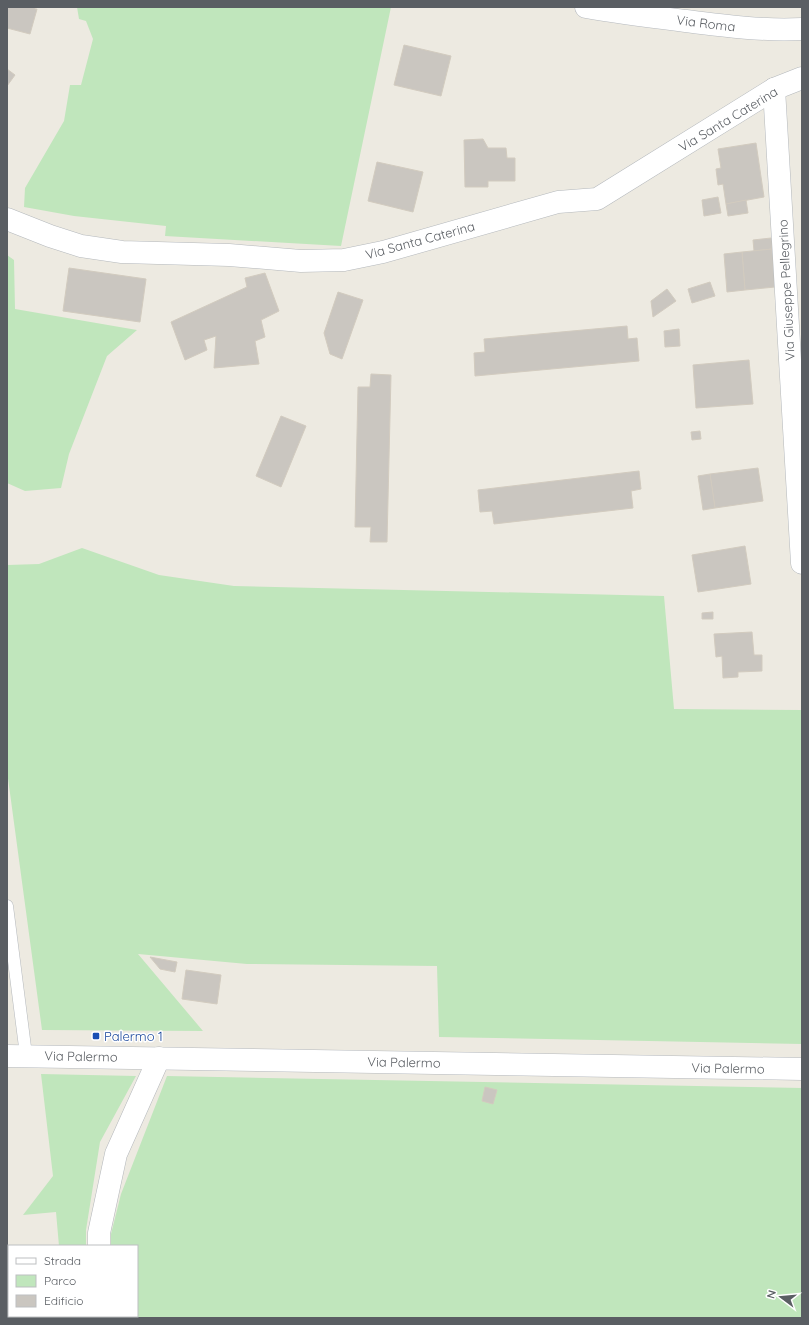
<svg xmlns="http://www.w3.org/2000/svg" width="809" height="1325" viewBox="0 0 809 1325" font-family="Quicksand,sans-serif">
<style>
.green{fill:#c0e6bc}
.building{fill:#cac6c0;stroke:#d2cbbf}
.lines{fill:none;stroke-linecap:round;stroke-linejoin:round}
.lane-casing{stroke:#b4b8bc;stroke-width:13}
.street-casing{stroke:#b4b8bc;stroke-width:23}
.secondary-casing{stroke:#b5b9be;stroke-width:23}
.lane{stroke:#fff;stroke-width:12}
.street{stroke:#fff;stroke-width:22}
.secondary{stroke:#fff;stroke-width:22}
.transit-dot{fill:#1a4fb4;stroke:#fff;stroke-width:1.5}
.labels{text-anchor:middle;stroke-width:3;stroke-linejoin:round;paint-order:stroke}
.street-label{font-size:13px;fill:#5a5e63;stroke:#fff}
.transit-label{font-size:13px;fill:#164399;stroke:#fff;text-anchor:start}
</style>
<rect width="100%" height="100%" fill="#edeae1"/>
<g class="green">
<path d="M77 7H391L341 246 165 236 166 226 74 216 24 207 25 188 64 121 70 85H81L93 39 86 21 79 19Z"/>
<path d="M7 255 14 260 15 309 137 330 107 356 69 454 61 488 25 491 7 483Z"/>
<path d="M82 548 159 575 234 586 664 596 674 709 802 710V1044L439 1037 437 966 247 964 138 954 203 1031 42 1030 7 771V565L39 564Z"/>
<path d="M41 1074 136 1076 100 1142 86 1230V1246H59L56 1212 23 1215 53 1176Z"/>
<path d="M167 1076 802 1088V1318H113V1316H137V1246H111V1234L121 1194Z"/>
</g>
<g class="building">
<path d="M7 7H35V9H37L30 34 7 28Z"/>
<path d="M404 45 451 56 441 96 394 85Z"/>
<path d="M7 69 15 75 7 86Z"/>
<path d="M483 139 488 148H506L507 158H515V181H488V187H465L464 140Z"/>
<path d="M756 143 764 197 726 204 723 184 718 185 716 169 721 168 718 149Z"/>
<path d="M377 162 423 172 413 212 368 201Z"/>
<path d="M718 197 721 213 704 216 702 200Z"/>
<path d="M746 200 748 213 728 216 726 204Z"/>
<path d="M771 238 772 249 754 251 753 240Z"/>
<path d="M772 249 775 287 745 290 742 252Z"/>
<path d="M742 252 745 290 727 292 724 254Z"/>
<path d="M69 268 146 279 140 322 63 311Z"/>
<path d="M265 273 279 311 261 320 265 337 255 341 259 364 214 368 216 336 204 340 207 350 185 360 171 322 247 287 245 278Z"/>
<path d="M710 282 715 296 692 303 688 289Z"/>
<path d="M667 289 676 301 653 317 651 301Z"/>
<path d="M338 292 363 300 342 359 330 354 324 333Z"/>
<path d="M627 326 628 339 637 338 639 361 475 376 474 353 485 352 484 339Z"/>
<path d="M679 329 680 346 665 347 664 331Z"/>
<path d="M749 360 753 404 696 408 693 365Z"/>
<path d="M371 374 391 375 387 542H370L371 527H355L358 387H370Z"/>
<path d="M281 416 306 426 281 487 256 476Z"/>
<path d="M700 431 701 439 692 440 691 432Z"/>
<path d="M758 468 763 501 715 508 710 474Z"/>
<path d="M639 471 641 489 631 491 633 508 494 524 492 511 480 512 478 490Z"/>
<path d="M710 474 715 508 703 510 698 476Z"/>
<path d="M745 546 751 584 698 592 692 555Z"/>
<path d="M713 612V619H702V613Z"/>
<path d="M752 632 754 655H762V671L738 672V677L723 678 722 656 716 657 714 634Z"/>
<path d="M150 957 177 962 175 972 160 969Z"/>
<path d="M186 970 221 975 217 1004 182 999Z"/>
<path d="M485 1087 497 1090 493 1104 482 1101Z"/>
</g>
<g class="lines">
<defs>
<path id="lane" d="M7 906 26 1055"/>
<g id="street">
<path d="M774 89 802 563"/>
<path d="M7 219 50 236 81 246 122 252 229 255 301 261 344 260 383 252 558 202 597 199 774 89 802 78"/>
<path d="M99 1246V1233L116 1154 159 1058"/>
<path d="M100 1316V1318"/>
</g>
<g id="secondary">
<path d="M586 7C619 13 653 17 686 21 725 26 763 31 802 29"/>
<path d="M7 1056 802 1069"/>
</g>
</defs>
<use href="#lane" class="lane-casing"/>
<use href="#street" class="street-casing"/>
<use href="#secondary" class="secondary-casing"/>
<use href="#lane" class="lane"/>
<use href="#street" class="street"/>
<use href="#secondary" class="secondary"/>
</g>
<rect class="transit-dot" x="92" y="1032" width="8" height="8" rx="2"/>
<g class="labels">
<g class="street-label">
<text transform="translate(706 23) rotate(7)" y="5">Via Roma</text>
<text transform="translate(728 119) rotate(-31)" y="5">Via Santa Caterina</text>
<text transform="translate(420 240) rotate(-15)" y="5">Via Santa Caterina</text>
<text transform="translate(786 290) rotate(-93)" y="5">Via Giuseppe Pellegrino</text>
<text transform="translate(81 1056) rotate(1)" y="5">Via Palermo</text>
<text transform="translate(404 1062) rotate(1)" y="5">Via Palermo</text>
<text transform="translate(728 1068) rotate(1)" y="5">Via Palermo</text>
</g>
<g class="transit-label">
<text x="104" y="1041">Palermo 1</text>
</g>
</g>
<rect width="809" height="1325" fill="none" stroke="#5a5e63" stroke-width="16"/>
<rect x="8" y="1245" width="130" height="72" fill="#ffffff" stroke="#bdbfc1"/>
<rect x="16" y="1258" width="20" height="6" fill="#ffffff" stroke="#bdbfc1"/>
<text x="44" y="1265" font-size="12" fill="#5a5e63">Strada</text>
<rect x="16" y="1275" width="20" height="12" fill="#c0e6bc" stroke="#bdbfc1"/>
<text x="44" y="1285" font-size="12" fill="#5a5e63">Parco</text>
<rect x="16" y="1295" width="20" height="12" fill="#cac6c0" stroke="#bdbfc1"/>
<text x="44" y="1305" font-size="12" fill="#5a5e63">Edificio</text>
<g transform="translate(781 1297) rotate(286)" stroke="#ffffff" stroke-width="3" paint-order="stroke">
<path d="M0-3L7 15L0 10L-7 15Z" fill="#5a5e63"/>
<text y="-6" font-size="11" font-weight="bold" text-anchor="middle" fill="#5a5e63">N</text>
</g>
</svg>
